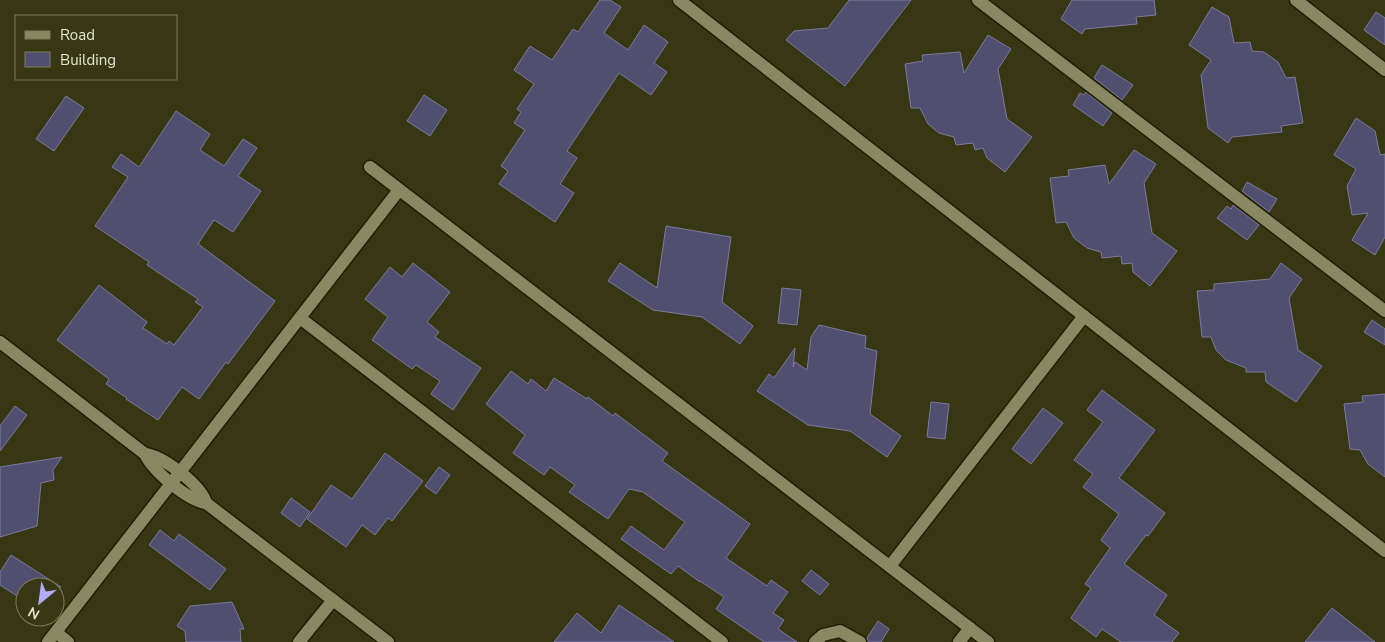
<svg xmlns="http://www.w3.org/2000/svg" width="1385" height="642" viewBox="0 0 1385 642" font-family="'Nunito Sans',sans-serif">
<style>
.building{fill:#514f70;stroke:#7c7a9d}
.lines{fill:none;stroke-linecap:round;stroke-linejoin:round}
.street-casing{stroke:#201e00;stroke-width:15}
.street{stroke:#898862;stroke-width:12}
</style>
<rect width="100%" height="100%" fill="#383713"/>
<g class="building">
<path d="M600 0H610L621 7 604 33 628 50 644 25 668 42 654 63 667 72 651 95 619 73 567 151 577 158 560 184 574 193 555 222 499 184 508 171 501 166 525 130 514 123 521 112 517 109 534 84 514 70 530 46 552 60 573 29 578 32Z"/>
<path d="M849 0H911L845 86 786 40 794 31 828 28Z"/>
<path d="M1072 0H1154L1156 15 1136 17 1137 24 1085 29 1082 34 1061 19Z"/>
<path d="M1212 7 1229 17 1234 43 1250 42 1252 51 1264 52 1278 62 1286 78 1295 77 1303 123 1281 126 1282 132 1232 137 1228 143 1208 128 1201 75 1211 60 1189 45Z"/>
<path d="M1376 12 1385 18V45L1364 30Z"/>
<path d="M988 35 1011 49 998 69 1007 119 1032 137 1005 172 987 158 983 148 975 150 973 143 956 145 954 137 939 133 928 124 920 108H911L905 64 923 61 922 55 960 52 964 73Z"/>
<path d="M1102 65 1133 85 1122 100 1094 78Z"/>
<path d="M1086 92 1112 113 1103 126 1073 105 1080 93 1084 95Z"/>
<path d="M424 95 447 110 430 136 407 121Z"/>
<path d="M66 96 84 108 54 151 36 139Z"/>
<path d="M176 111 210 134 200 150 224 166 243 139 257 148 238 176 261 191 233 232 214 220 198 244 275 301 228 364 226 362 199 399 182 387 158 420 126 399 127 398 106 384 109 379 57 340 99 285 147 322 143 328 167 344 169 341 174 345 203 307 195 302 198 299 147 265 149 262 95 226 128 177 112 167 121 154 139 167Z"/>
<path d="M1356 118 1375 131 1380 155 1385 154V237L1375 255 1352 240 1368 213 1352 215 1347 186 1356 169 1334 155Z"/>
<path d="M1134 150 1156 164 1144 183 1152 233 1177 251 1150 286 1133 272 1132 263 1122 264 1121 256 1102 258 1101 252 1087 248 1074 238 1066 222 1056 223 1050 178 1069 176 1068 170 1105 165 1109 184Z"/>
<path d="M1247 182 1277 199 1269 212 1242 191Z"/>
<path d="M1233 205 1259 225 1247 240 1217 218 1227 206 1231 209Z"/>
<path d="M666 226 731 237 722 302 753 326 740 344 702 317 653 310 608 281 620 263 657 288Z"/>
<path d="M413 263 450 292 427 322 439 332 435 337 481 368 453 410 431 394 440 381 416 365 412 369 372 340 388 317 365 299 390 267 402 277Z"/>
<path d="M1281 263 1302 279 1289 298 1298 350 1322 366 1296 402 1266 382 1265 372H1246V368L1226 360 1216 350 1211 337H1202L1197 291 1214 290V284L1270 279Z"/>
<path d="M782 288 801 290 797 325 778 323Z"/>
<path d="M1372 320 1385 329V345L1364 332Z"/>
<path d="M819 325 866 336 865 348 877 351 870 414 901 436 887 457 850 431 808 425 757 391 769 374 774 378 795 348 793 367 795 362 807 370 811 337Z"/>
<path d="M511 371 528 384 531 379 546 391 554 378 587 399 588 397 613 416 615 413 668 453 662 461 750 524 726 558 767 586 771 580 788 592 773 613 784 620 778 629 797 642H764L716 609 724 597 700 581V582L678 566 671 574 621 539 631 526 664 550 685 522 643 492 629 489 608 519 569 492 575 485 550 467 544 475 513 453 525 435 486 404Z"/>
<path d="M1102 390 1155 430 1119 478 1165 513 1148 536 1146 535 1124 564 1167 595 1154 615 1179 633 1172 642H1121L1102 629 1096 637 1071 618 1091 588 1085 584 1110 548 1101 540 1119 514 1083 487 1093 474 1074 460 1103 422 1087 410Z"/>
<path d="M1385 394V477L1368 464 1360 450 1350 449 1344 404 1363 402 1362 396Z"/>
<path d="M931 402 949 404 945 439 927 437Z"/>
<path d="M15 406 27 415 0 451V426Z"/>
<path d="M1043 408 1063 423 1031 464 1012 449Z"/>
<path d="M385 453 423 481 392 521 388 518 375 535 362 525 346 547 307 519 331 485 352 499Z"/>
<path d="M62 457 53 470 54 480 41 483 37 526 0 537V467Z"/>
<path d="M439 467 450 475 436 494 425 486Z"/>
<path d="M291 498 310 512 300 527 281 513Z"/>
<path d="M160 530 174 541 179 534 226 569 210 590 149 545Z"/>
<path d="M11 555 61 587H25V601L0 585V572Z"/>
<path d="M811 570 829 584 820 595 802 581Z"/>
<path d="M232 602 244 629H240L241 642H186L185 631 177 626 190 606Z"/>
<path d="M619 605 674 642H554L577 613 601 633Z"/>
<path d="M1332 608 1375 642H1305Z"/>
<path d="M878 621 889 629 881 642H868L867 638Z"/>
</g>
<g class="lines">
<defs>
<g id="street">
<path d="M679 0 1385 551"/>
<path d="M978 0 1385 311"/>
<path d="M1296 0 1385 70"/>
<path d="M370 167 988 642"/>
<path d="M300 318 722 642"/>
<path d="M0 342 145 454C153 471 187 500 206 503L388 642"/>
<path d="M145 454C163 456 201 485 206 503"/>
<path d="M890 566 1084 316"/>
<path d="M56 632 68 642"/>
<path d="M48 642 399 190"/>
<path d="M299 642 333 600"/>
<path d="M815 642 823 635 840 631 860 642"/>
<path d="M959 642 970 628"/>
</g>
</defs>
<use href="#street" class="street-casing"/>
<use href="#street" class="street"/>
</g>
<rect x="15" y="15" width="162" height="65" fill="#383713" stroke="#7c7c5e"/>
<rect x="25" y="31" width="25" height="8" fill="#898862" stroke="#7c7c5e"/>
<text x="60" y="40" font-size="15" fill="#e3e4cf">Road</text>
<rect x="25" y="52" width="25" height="15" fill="#514f70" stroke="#7c7c5e"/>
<text x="60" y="65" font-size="15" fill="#e3e4cf">Building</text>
<g transform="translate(40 602) rotate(209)"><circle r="24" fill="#383713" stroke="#7c7c5e"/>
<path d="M0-4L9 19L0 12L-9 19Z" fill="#b3adf9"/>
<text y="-8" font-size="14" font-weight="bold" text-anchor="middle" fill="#e3e4cf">N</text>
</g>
</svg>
